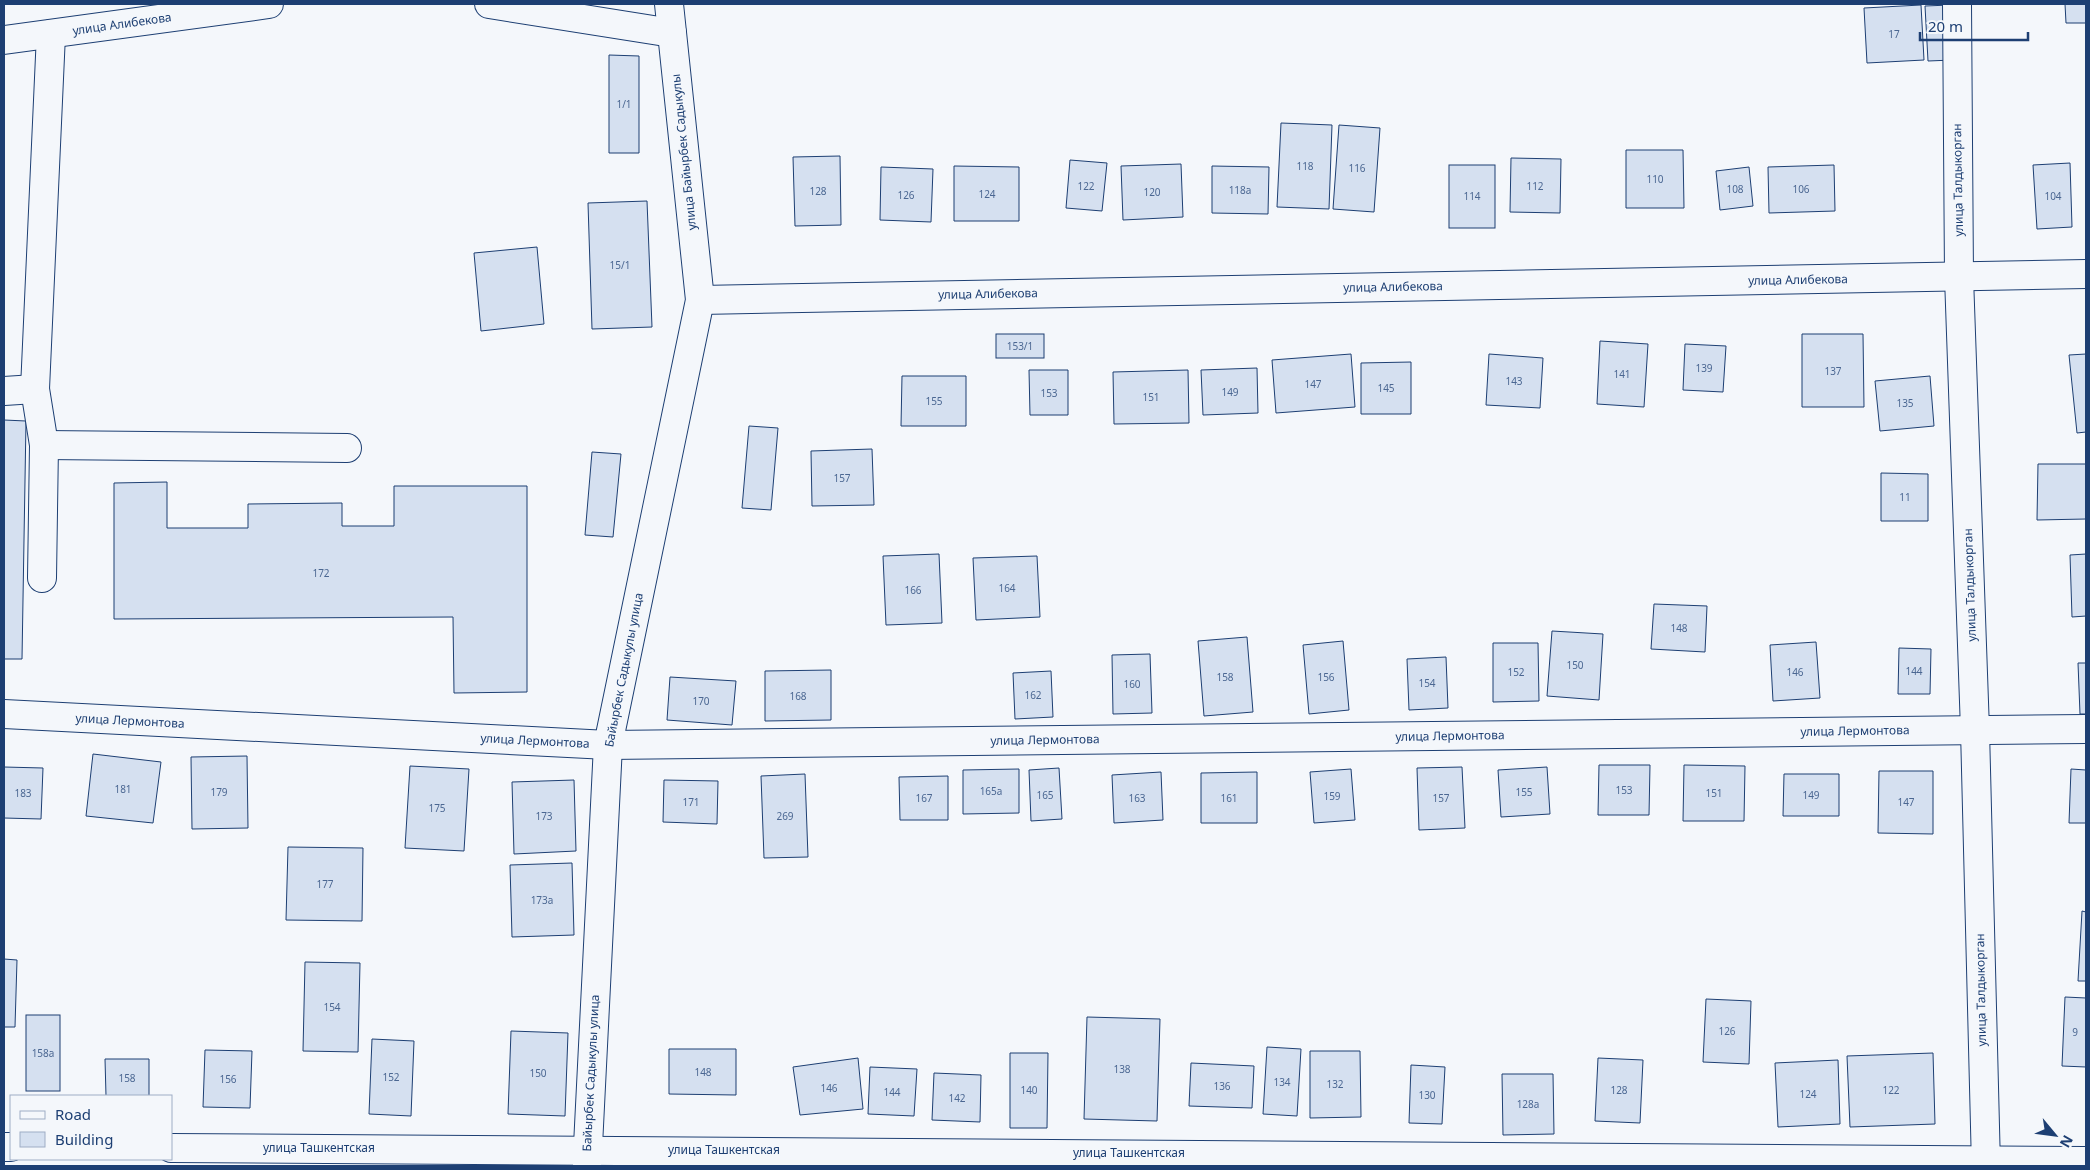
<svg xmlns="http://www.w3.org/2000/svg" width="2090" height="1170" viewBox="0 0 2090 1170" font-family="'Noto Sans',sans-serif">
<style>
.building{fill:#d5e0f0;stroke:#1d3f73}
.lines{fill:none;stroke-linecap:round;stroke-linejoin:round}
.minor-casing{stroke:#1d3f73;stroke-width:30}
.minor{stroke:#f4f7fb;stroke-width:28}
.labels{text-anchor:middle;stroke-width:4;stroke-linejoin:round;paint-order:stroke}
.number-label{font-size:10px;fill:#4b6792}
.street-label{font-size:12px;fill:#1d3f73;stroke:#f4f7fb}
</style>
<rect width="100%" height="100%" fill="#f4f7fb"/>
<g class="building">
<path d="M2065 4H2086V23H2066Z"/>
<path d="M1921 5 1924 60 1867 63 1864 8Z"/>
<path d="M1950 5 1953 60 1928 61 1925 6Z"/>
<path d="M609 55 639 56V153H609Z"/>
<path d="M1281 123 1332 125 1329 209 1277 207Z"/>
<path d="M1339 125 1380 128 1374 212 1333 209Z"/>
<path d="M1626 150H1683L1684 208H1626Z"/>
<path d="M840 156 841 225 795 226 793 157Z"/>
<path d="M1511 158 1561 159 1560 213 1510 212Z"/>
<path d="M1070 160 1107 163 1102 211 1066 208Z"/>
<path d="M2070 163 2072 227 2037 229 2033 165Z"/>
<path d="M1181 164 1183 217 1123 220 1121 166Z"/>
<rect x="1449" y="165" width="46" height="63"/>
<path d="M1834 165 1835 211 1769 213 1768 167Z"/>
<path d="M954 166 1019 167V221H954Z"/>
<path d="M1212 166 1269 167 1268 214 1212 213Z"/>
<path d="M881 167 933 169 931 222 880 220Z"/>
<path d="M1749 167 1753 206 1720 210 1716 171Z"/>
<path d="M647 201 652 327 592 329 588 203Z"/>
<path d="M537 247 544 324 481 331 474 253Z"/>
<rect x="996" y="334" width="48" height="24"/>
<path d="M1802 334H1863L1864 407H1802Z"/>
<path d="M1600 341 1648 344 1644 407 1597 404Z"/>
<path d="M1685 344 1726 346 1723 392 1683 390Z"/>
<path d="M1351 354 1355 407 1276 413 1272 360Z"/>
<path d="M1489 354 1543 358 1540 408 1486 405Z"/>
<path d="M2086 354V432L2077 433 2069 355Z"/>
<path d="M1411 362V414H1361V363Z"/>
<path d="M1257 368 1258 413 1203 415 1201 370Z"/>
<path d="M1029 370H1068V415H1030Z"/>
<path d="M1188 370 1189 423 1114 424 1113 372Z"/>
<path d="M902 376H966V426H901Z"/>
<path d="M1930 376 1934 426 1880 431 1875 381Z"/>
<path d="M4 420 26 421 22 659H4Z"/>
<path d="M749 426 778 428 771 510 742 508Z"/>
<path d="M872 449 874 505 812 506 811 451Z"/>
<path d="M592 452 621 454 613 537 585 535Z"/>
<path d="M2038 464H2086V519L2037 520Z"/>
<path d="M1881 473 1928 474V521H1881Z"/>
<path d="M167 482V528H248V504L342 503V526H394V486H527V692L454 693 453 617 114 619V483Z"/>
<path d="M939 554 942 623 886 625 883 556Z"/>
<path d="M2086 554V616L2072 617 2070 555Z"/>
<path d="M1037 556 1040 617 976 620 973 558Z"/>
<path d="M1654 604 1707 606 1705 652 1651 649Z"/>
<path d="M1552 631 1603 634 1599 700 1547 696Z"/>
<path d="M1247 637 1253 712 1204 716 1198 641Z"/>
<path d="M1343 641 1349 710 1309 714 1303 645Z"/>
<path d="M1816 642 1820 698 1773 701 1770 645Z"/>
<path d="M1493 643H1538L1539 701 1493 702Z"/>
<path d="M1899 648 1931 649 1930 694H1898Z"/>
<path d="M1150 654 1152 713 1113 714 1112 655Z"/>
<path d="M1446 657 1448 708 1409 710 1407 659Z"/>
<path d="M2078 663H2086V714H2080Z"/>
<path d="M831 670V720L765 721V671Z"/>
<path d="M1051 671 1053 717 1015 719 1013 673Z"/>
<path d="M670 677 736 681 732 725 667 720Z"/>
<path d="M93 754 161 762 153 823 86 816Z"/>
<path d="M247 756 248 828 192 829 191 757Z"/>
<path d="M1599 765H1650L1649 815H1598Z"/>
<path d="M1684 765 1745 766 1744 821H1683Z"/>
<path d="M410 766 469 769 464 851 405 848Z"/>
<path d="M4 767 43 768 41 819 4 818Z"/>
<path d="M1462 767 1465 828 1419 830 1417 768Z"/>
<path d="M1547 767 1550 814 1501 817 1498 770Z"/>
<path d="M1059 768 1062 819 1031 821 1029 770Z"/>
<path d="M1019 769V813L963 814V770Z"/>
<path d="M1351 769 1355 820 1314 823 1310 772Z"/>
<path d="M2071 769 2086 770V823H2069Z"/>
<path d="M1879 771H1933V834L1878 833Z"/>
<path d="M1161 772 1163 820 1114 823 1112 775Z"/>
<path d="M1257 772V823H1201V773Z"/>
<path d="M805 774 808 857 764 858 761 776Z"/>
<path d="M1784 774H1839V816H1783Z"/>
<path d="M948 776V820H900L899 777Z"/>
<path d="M574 780 576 851 514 854 512 782Z"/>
<path d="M664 780 718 781 717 824 663 822Z"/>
<path d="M288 847 363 848 362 921 286 920Z"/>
<path d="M572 863 574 935 512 937 510 865Z"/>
<path d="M2082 911 2086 912V981H2078Z"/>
<path d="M4 959 17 960 15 1027H4Z"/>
<path d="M305 962 360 963 358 1052 303 1051Z"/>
<path d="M2065 997 2086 998V1067L2062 1066Z"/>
<path d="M1706 999 1751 1001 1749 1064 1703 1062Z"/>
<rect x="26" y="1015" width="34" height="76"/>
<path d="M1087 1017 1160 1019 1157 1121 1084 1119Z"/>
<path d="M511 1031 568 1033 565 1116 508 1114Z"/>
<path d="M372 1039 414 1041 411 1116 369 1114Z"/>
<path d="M1267 1047 1301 1049 1297 1116 1263 1114Z"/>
<path d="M669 1049H736V1095L669 1094Z"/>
<path d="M205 1050 252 1051 250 1108 203 1107Z"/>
<path d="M1310 1051H1360L1361 1117 1310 1118Z"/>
<path d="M1010 1053H1048L1047 1128H1010Z"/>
<path d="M1933 1053 1935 1124 1850 1127 1847 1056Z"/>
<path d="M858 1058 863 1109 800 1115 793 1067Z"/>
<path d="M1598 1058 1643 1060 1640 1123 1595 1121Z"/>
<path d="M105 1059H149V1096H106Z"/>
<path d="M1838 1060 1840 1124 1778 1127 1775 1063Z"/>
<path d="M1191 1063 1254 1066 1252 1108 1189 1106Z"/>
<path d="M1411 1065 1445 1067 1442 1124 1409 1123Z"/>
<path d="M870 1067 917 1069 914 1116 868 1114Z"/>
<path d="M934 1073 981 1075 980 1122 932 1120Z"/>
<path d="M1502 1074H1553L1554 1134 1503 1135Z"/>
</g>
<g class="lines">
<defs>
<g id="minor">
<path d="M489 4 672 33"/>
<path d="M1957 4 1959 277 1975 730 1986 1166"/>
<path d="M4 40 269 4"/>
<path d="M700 300 2086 274"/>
<path d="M4 391 35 389"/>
<path d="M44 445 347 448"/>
<path d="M42 578 44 445 35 389 51 34"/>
<path d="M4 714 608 745 2086 729"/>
<path d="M4 1147H11"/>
<path d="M171 1148 2086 1161"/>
<path d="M587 1166 608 745 700 300 669 4"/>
</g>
</defs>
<use href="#minor" class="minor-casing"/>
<use href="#minor" class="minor"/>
</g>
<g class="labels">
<g class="number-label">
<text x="1894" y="38">17</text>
<text x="624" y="108">1/1</text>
<text x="1305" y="170">118</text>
<text x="1357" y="172">116</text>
<text x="1655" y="183">110</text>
<text x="1086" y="190">122</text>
<text x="1535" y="190">112</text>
<text x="1735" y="193">108</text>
<text x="1801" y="193">106</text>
<text x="1240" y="194">118а</text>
<text x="818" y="195">128</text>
<text x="1152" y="196">120</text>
<text x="987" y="198">124</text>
<text x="906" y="199">126</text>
<text x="1472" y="200">114</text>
<text x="2053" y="200">104</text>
<text x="620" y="269">15/1</text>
<text x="1020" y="350">153/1</text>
<text x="1704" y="372">139</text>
<text x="1833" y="375">137</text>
<text x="1622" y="378">141</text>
<text x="1514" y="385">143</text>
<text x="1313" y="388">147</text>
<text x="1386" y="392">145</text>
<text x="1230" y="396">149</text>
<text x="1049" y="397">153</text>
<text x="1151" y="401">151</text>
<text x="934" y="405">155</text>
<text x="1905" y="407">135</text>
<text x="842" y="482">157</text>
<text x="1905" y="501">11</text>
<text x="321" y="577">172</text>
<text x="1007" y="592">164</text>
<text x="913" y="594">166</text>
<text x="1679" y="632">148</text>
<text x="1575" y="669">150</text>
<text x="1914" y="675">144</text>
<text x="1516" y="676">152</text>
<text x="1795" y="676">146</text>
<text x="1225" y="681">158</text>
<text x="1326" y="681">156</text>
<text x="1427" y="687">154</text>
<text x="1132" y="688">160</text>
<text x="1033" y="699">162</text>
<text x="798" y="700">168</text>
<text x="701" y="705">170</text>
<text x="123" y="793">181</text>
<text x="1624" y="794">153</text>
<text x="991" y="795">165а</text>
<text x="219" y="796">179</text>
<text x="1524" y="796">155</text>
<text x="23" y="797">183</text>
<text x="1714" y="797">151</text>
<text x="1045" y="799">165</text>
<text x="1811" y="799">149</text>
<text x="1332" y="800">159</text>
<text x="924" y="802">167</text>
<text x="1137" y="802">163</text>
<text x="1229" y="802">161</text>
<text x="1441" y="802">157</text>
<text x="691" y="806">171</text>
<text x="1906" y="806">147</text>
<text x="437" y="812">175</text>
<text x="544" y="820">173</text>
<text x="785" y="820">269</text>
<text x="325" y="888">177</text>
<text x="542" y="904">173а</text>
<text x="332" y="1011">154</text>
<text x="1727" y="1035">126</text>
<text x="2075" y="1036">9</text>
<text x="43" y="1057">158а</text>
<text x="1122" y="1073">138</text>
<text x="703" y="1076">148</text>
<text x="538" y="1077">150</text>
<text x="391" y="1081">152</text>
<text x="127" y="1082">158</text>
<text x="228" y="1083">156</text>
<text x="1282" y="1086">134</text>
<text x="1335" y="1088">132</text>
<text x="1222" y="1090">136</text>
<text x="829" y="1092">146</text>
<text x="1029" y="1094">140</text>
<text x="1619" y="1094">128</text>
<text x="1891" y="1094">122</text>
<text x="892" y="1096">144</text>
<text x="1808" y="1098">124</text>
<text x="1427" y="1099">130</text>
<text x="957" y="1102">142</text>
<text x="1528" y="1108">128а</text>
</g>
<g class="street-label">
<text transform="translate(122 24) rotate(-8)" y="4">улица Алибекова</text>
<text transform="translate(684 152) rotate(-96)" y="4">улица Байырбек Садыкулы</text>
<text transform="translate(1958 180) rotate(-91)" y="4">улица Талдыкорган</text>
<text transform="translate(1798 280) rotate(-1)" y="4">улица Алибекова</text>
<text transform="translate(1393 287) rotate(-1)" y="4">улица Алибекова</text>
<text transform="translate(988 294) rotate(-1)" y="4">улица Алибекова</text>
<text transform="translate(1970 585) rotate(-92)" y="4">улица Талдыкорган</text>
<text transform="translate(624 670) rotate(-79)" y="4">Байырбек Садыкулы улица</text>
<text transform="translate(130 721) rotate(3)" y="4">улица Лермонтова</text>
<text transform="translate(1855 731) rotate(-1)" y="4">улица Лермонтова</text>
<text transform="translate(1450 736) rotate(-1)" y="4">улица Лермонтова</text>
<text transform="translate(1045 740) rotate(-1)" y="4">улица Лермонтова</text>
<text transform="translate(535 741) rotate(3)" y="4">улица Лермонтова</text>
<text transform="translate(1981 990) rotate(-91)" y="4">улица Талдыкорган</text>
<text transform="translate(591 1073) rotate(-87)" y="4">Байырбек Садыкулы улица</text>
<text x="319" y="1152">улица Ташкентская</text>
<text x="724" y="1154">улица Ташкентская</text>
<text x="1129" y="1157">улица Ташкентская</text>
</g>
</g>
<rect width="2090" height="1170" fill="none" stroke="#1d3f73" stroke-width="10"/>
<rect x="10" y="1095" width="162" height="65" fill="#f4f7fb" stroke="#9eadc5"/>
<rect x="20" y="1111" width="25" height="8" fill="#f4f7fb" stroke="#9eadc5"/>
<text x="55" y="1120" font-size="15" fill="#1d3f73">Road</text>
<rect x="20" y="1132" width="25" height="15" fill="#d5e0f0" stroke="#9eadc5"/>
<text x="55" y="1145" font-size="15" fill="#1d3f73">Building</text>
<g transform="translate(2055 1135) rotate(119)" stroke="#f4f7fb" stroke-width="4" paint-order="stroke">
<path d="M0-4L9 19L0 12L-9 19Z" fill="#1d3f73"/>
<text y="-8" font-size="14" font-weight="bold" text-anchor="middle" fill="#1d3f73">N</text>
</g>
<path d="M1920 32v8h108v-8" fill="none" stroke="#1d3f73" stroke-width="2.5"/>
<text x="1928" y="32" font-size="15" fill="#1d3f73" stroke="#f4f7fb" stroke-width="4" paint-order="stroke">20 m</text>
</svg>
